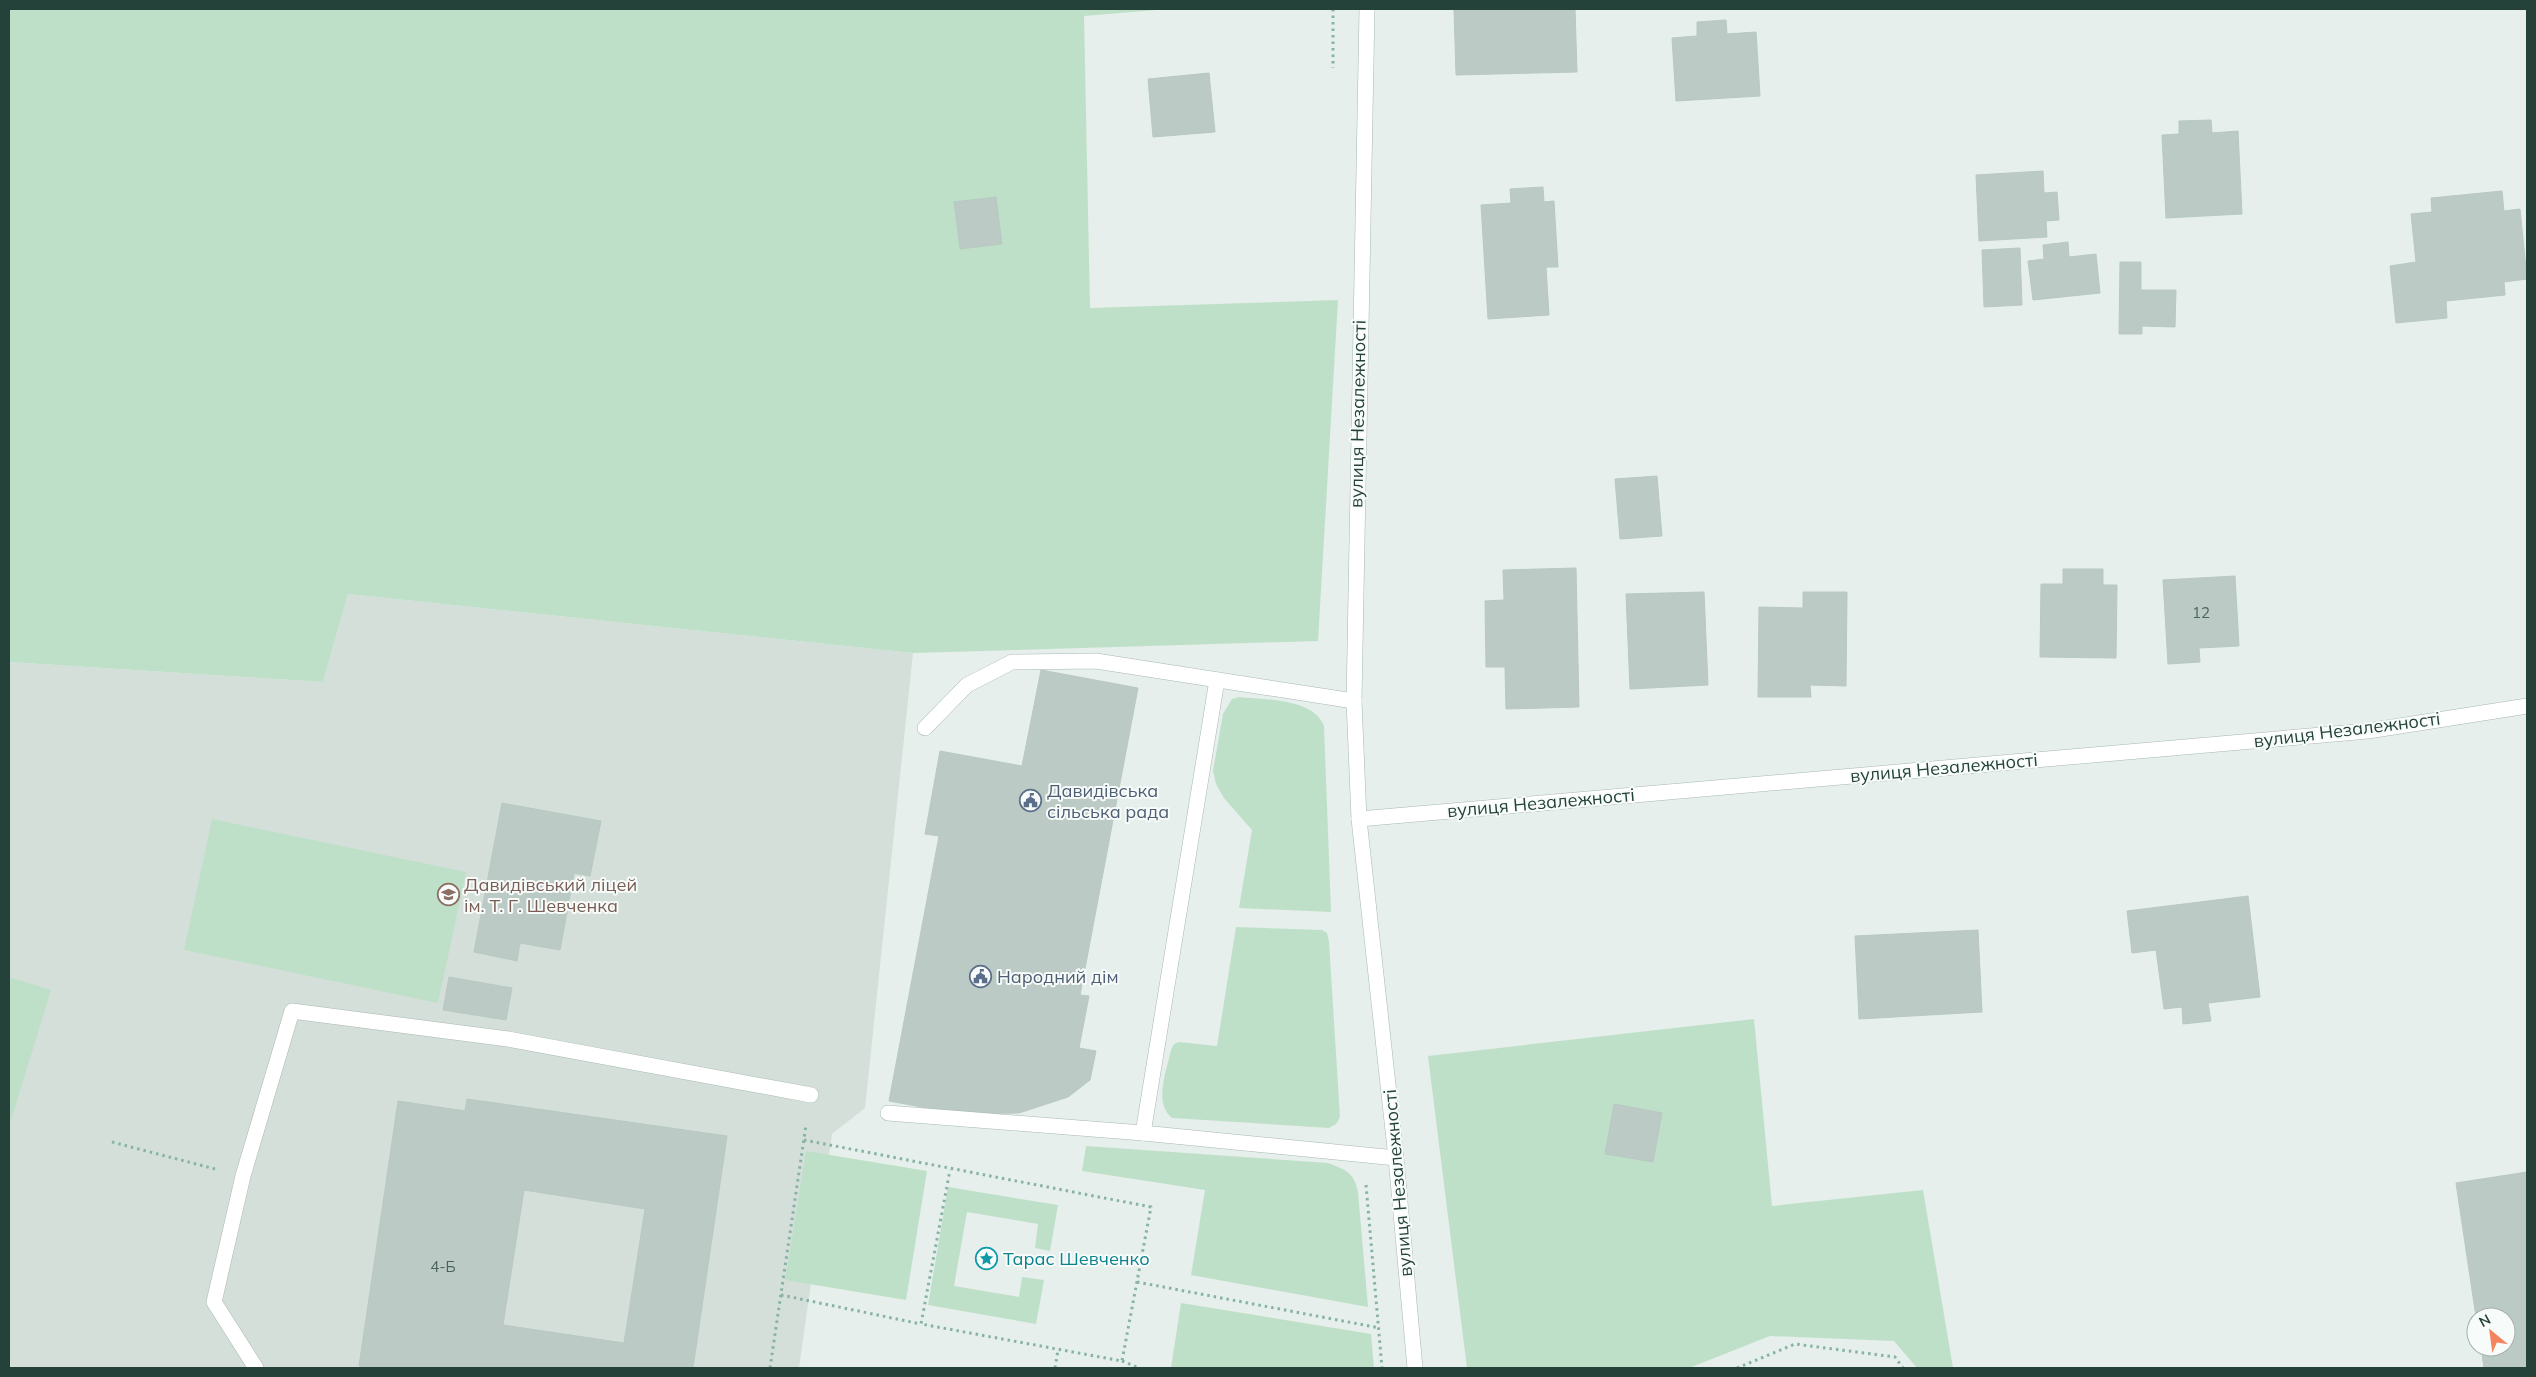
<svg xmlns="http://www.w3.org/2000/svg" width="2536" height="1377" viewBox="0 0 2536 1377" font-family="Mulish,sans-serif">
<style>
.built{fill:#d4dfda}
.green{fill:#bfe0c8}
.building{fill:#bbcac4;stroke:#b8c9c2;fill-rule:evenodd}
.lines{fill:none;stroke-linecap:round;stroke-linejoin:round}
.lane-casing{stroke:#a8b8b2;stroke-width:16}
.street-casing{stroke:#a8b8b2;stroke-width:16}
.path{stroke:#86b3a5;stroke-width:3;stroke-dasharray:2.5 4;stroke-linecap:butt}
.lane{stroke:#fff;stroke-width:15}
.street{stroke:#fff;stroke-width:15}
.labels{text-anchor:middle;stroke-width:4;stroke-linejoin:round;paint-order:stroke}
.number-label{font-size:15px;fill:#4a645c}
.street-label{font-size:18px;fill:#24423a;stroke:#f7fbf9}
.service-label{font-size:18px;fill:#4e5e75;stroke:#f7fbf9;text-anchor:start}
.education-label{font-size:18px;fill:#785e54;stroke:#f7fbf9;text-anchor:start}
.culture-label{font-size:18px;fill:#0d838f;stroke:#f7fbf9;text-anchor:start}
</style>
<rect width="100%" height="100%" fill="#e6efeb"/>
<path class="built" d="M348 594 913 653 865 1108 832 1134 799 1368H9V662L323 682Z"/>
<g class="green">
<path d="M9 9H1169L1084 16 1090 308 1338 300 1318 641 913 653 348 594 323 682 9 662Z"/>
<path d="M1239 697C1265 700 1313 698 1324 726L1331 912 1239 908 1252 830 1224 798 1216 784 1213 771 1223 714 1232 699Z"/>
<path d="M212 819 466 872 438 1003 184 950Z"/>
<path d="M1236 927 1322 930 1327 933 1329 942 1340 1117 1336 1124 1329 1128 1172 1118C1153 1103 1167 1070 1171 1050L1174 1044 1179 1042 1217 1046Z"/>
<path d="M9 977 51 990 9 1127Z"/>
<path d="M1754 1019 1772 1206 1923 1190 1953 1368H1917L1894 1341 1770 1336 1689 1368H1467L1428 1056Z"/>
<path d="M1086 1146 1328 1163C1346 1170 1354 1172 1358 1192L1368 1307 1191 1275 1205 1190 1082 1171Z"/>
<path d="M806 1151 927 1171 906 1300 785 1280Z"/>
<path d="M948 1187 1058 1205 1050 1251 1035 1248 1038 1224 967 1212 954 1286 1019 1297 1022 1277 1044 1280 1036 1324 928 1305Z"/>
<path d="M1181 1303 1371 1334 1374 1368H1171Z"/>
</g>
<g class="building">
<path d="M1454 9H1575L1577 72 1456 75Z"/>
<path d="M1726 20 1727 34 1756 32 1760 96 1676 101 1672 38 1697 36V22Z"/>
<path d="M1209 73 1215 132 1153 137 1148 79Z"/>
<path d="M2211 120 2212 133 2238 131 2242 214 2166 218 2162 135 2179 134V121Z"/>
<path d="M2043 171 2044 193 2057 192 2059 220 2046 221 2047 237 1979 241 1976 175Z"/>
<path d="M1543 187 1544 202 1554 201 1558 267H1546L1549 315 1488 319 1481 205 1511 203 1510 189Z"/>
<path d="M2502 191 2504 211 2520 209 2527 279 2504 282 2505 295 2446 301 2447 318 2396 323 2390 266 2416 262 2411 214 2432 212 2431 198Z"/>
<path d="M996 197 1002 244 960 249 954 202Z"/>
<path d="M2068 242 2069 257 2096 254 2100 293 2033 300 2028 261 2044 259 2043 245Z"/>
<path d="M2020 248 2022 305 1984 307 1982 250Z"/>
<path d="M2120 262H2141V290H2176L2175 327 2142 326V334H2119Z"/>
<path d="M1657 476 1662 536 1620 539 1615 479Z"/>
<path d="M1576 568 1579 707 1506 709 1505 667H1486L1485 601 1504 600 1503 570Z"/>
<path d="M2063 569H2103V585H2117L2116 658 2040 657 2041 584H2063Z"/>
<path d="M2235 576 2239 646 2199 648 2200 662 2168 664 2163 580Z"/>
<path d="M1704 592 1708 685 1630 689 1626 594Z"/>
<path d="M1803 592H1847L1846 686 1810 685 1811 697H1758L1759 607 1803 608Z"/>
<path d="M1041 670 1138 688 1080 995 1089 996 1079 1048 1096 1051 1090 1080 1068 1097 1019 1113 960 1114 889 1101 939 836 925 834 940 751 1022 766Z"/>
<path d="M502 803 601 821 590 876 574 873 560 950 520 943 517 961 474 952Z"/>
<path d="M2248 896 2260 997 2208 1003 2211 1021 2183 1024 2182 1007 2164 1009 2156 950 2132 953 2127 911Z"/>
<path d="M1978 930 1982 1012 1859 1019 1855 936Z"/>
<path d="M449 977 512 988 506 1020 443 1010Z"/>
<path d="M467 1099 727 1136 693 1368H373L359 1366 398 1101 465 1111ZM524 1190 645 1209 624 1343 503 1325Z"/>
<path d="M1614 1104 1662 1113 1653 1162 1605 1154Z"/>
<path d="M2527 1172V1368H2484L2481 1347H2506V1317H2476L2456 1183Z"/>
</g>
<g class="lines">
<defs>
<g id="lane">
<path d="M925 728 967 685 1012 662 1096 661 1354 701"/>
<path d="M888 1113 1143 1133 1396 1158"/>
<path d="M1143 1133 1217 680"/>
<path d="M256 1368 214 1302 243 1176 292 1011 508 1039 811 1095"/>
</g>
<g id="street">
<path d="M1367 9 1354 701 1359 819 1396 1158 1415 1368"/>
<path d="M1359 819 2368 731 2527 706"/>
</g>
</defs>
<use href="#lane" class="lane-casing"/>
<use href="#street" class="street-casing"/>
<g class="path">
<path d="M1333 9V68"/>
<path d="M804 1140 1151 1207 1122 1361 921 1324 950 1170"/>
<path d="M112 1142 215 1169"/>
<path d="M1366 1185 1382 1368"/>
<path d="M1137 1282 1380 1328"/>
<path d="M781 1295 921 1324"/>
<path d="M1122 1361 1139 1368"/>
<path d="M770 1368 806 1125"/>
<path d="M1055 1368 1058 1350"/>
<path d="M1737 1368 1795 1344 1895 1357 1903 1368"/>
</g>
<use href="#lane" class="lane"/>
<use href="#street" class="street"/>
</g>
<defs>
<symbol id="civic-ring" viewBox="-11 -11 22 22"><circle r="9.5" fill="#f7fbf9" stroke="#5c6f8a" stroke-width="1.5"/><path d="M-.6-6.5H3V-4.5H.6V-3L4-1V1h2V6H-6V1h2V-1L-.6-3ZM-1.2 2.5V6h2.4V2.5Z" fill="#5c6f8a"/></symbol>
<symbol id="school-ring" viewBox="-11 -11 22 22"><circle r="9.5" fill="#f7fbf9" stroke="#8d6e63" stroke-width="1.5"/><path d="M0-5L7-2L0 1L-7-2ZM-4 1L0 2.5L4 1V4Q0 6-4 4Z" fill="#8d6e63"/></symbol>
<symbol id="sight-ring" viewBox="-11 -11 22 22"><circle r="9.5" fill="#f7fbf9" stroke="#0f9aa8" stroke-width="1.5"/><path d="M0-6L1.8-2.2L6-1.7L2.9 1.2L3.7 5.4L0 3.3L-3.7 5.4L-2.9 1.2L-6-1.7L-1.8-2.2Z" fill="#0f9aa8"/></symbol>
</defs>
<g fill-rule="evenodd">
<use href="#civic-ring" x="1018" y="788" width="25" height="25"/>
<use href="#school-ring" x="436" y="882" width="25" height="25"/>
<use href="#civic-ring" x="968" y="964" width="25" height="25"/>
<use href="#sight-ring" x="974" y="1246" width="25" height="25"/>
</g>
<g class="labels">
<g class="number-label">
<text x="2201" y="618">12</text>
<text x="443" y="1272">4-Б</text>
</g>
<g class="street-label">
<text transform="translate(1358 414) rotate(-89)" y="6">вулиця Незалежності</text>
<text transform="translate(2347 730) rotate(-7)" y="6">вулиця Незалежності</text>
<text transform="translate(1944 768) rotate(-5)" y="6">вулиця Незалежності</text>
<text transform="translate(1541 803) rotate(-5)" y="6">вулиця Незалежності</text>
<text transform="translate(1398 1183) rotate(-95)" y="6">вулиця Незалежності</text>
</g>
<g class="service-label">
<text x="1047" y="797">Давидівська<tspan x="1047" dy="21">сільська рада</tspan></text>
<text x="997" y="983">Народний дім</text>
</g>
<g class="education-label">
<text x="464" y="891">Давидівський ліцей<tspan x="464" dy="21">ім. Т. Г. Шевченка</tspan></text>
</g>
<g class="culture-label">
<text x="1003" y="1265">Тарас Шевченко</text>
</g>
</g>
<rect width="2536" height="1377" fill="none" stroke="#24423a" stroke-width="20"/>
<g transform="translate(2491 1332) rotate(331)"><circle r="24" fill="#f7fbf9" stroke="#a3b1ad"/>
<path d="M0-4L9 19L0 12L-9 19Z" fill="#f4845f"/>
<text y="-8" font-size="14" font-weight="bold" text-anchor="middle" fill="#24423a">N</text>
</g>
</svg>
